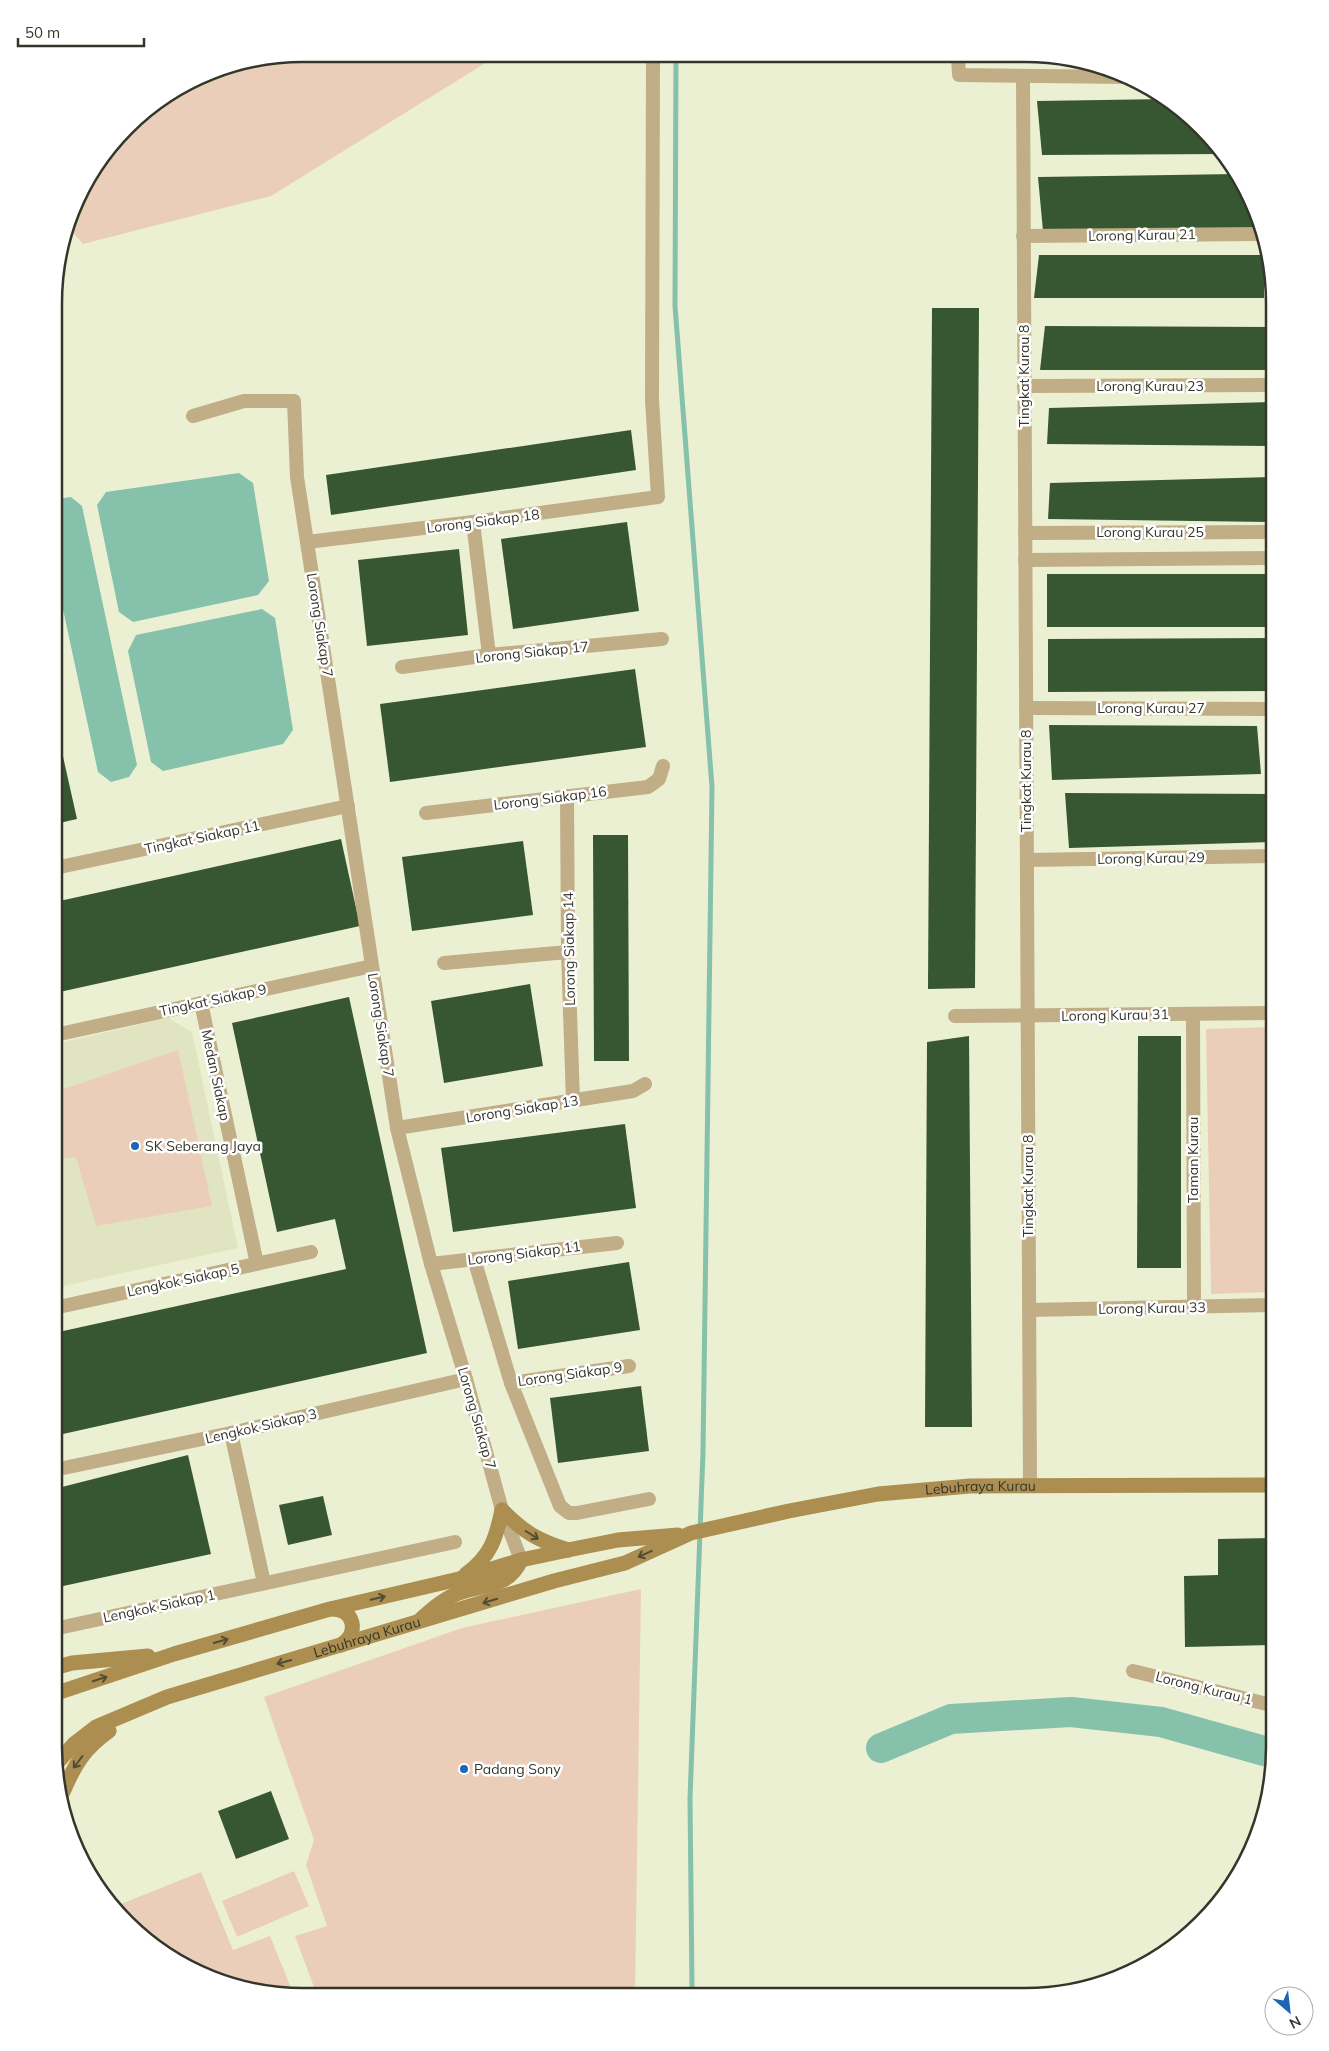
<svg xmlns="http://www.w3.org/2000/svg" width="1329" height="2051" viewBox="0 0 1329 2051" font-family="Mulish,sans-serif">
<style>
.built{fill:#e0e4c0}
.green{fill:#ebceba}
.water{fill:#85c1ab}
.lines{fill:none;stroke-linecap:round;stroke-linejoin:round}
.stream{stroke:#85c1ab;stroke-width:5}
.river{stroke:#85c1ab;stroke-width:30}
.building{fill:#375732}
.street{stroke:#c1ad86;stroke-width:14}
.secondary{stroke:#ab8e50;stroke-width:15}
.oneway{stroke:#524c34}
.poi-dot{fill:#1d65b5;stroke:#fff;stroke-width:2}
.labels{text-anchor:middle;stroke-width:5;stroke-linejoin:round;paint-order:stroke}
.street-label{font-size:14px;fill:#35362b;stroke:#fff}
.poi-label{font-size:14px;fill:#35362b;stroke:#fff;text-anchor:start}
.rim{fill:none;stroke:#35362b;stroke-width:2.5}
</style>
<rect width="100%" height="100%" fill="#ecf0d3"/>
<path class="built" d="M168 1018 192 1032 238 1248 54 1288 55 1044Z"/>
<g class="green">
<path d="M303 54H500L271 196 83 244 69 228 80 193 139 116 208 73Z"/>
<path d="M1275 1027V1292L1211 1294 1206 1029Z"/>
<path d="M178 1050 212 1206 96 1226 76 1157 55 1160V1092Z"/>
<path d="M641 1589 635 1996 317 1995 295 1936 327 1926 306 1865 314 1840 264 1697 462 1628Z"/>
<path d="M294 1871 309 1906 237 1937 222 1901Z"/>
<path d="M201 1872 233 1950 270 1936 294 1995H271L208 1978 152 1946 118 1913 116 1906Z"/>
</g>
<g class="water">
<path d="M239 473 253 483 269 581 258 595 133 622 119 612 97 505 106 492Z"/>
<path d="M71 497 82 506 137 765 129 777 111 782 98 772 55 572 56 499Z"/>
<path d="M262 609 275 618 293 730 283 744 163 771 151 762 128 651 136 635Z"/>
<path d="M1071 1988 1026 1997H933Z"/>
</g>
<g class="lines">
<path class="stream" d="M676 55 675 306 712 787 703 1452 690 1798 692 1988"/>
<path class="river" d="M881 1748 951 1719 1071 1712 1161 1722 1275 1754"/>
</g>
<g class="building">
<path d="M1043 56H1059L1074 60 1043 61Z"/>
<path d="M1167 99 1177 105 1225 154 1042 155 1037 101Z"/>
<path d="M1237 174 1256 208 1261 230 1043 231 1038 177Z"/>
<path d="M1039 255H1264V298H1034Z"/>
<path d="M932 308H979L975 988 928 989Z"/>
<path d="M1045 326 1271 327V370H1040Z"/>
<path d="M1273 402 1268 446 1047 444 1049 408Z"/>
<path d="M631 430 636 470 331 515 326 475Z"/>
<path d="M1274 477 1269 522 1048 519 1050 483Z"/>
<path d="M627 522 639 611 513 629 501 539Z"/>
<path d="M459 549 468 635 367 646 358 560Z"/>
<rect x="1047" y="574" width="228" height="53"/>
<path d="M1275 638V691L1048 692V639Z"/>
<path d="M635 669 646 747 390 782 380 704Z"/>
<path d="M1049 725 1257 726 1261 774 1052 780Z"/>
<path d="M58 734 77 819 55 824V735Z"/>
<path d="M1065 793 1273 794 1275 842 1069 848Z"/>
<path d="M593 835H628L629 1061H594Z"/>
<path d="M341 839 360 926 55 993V902Z"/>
<path d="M523 841 533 915 412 931 402 857Z"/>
<path d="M530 984 543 1066 444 1083 431 1001Z"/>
<path d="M349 997 427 1353 54 1436V1333L346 1269 335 1219 277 1232 232 1023Z"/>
<path d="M969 1036 972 1427H925L927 1042Z"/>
<path d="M1138 1036H1181V1268H1137Z"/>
<path d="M625 1124 636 1208 453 1232 441 1148Z"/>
<path d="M629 1262 640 1330 518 1349 508 1281Z"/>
<path d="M641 1386 649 1451 558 1463 550 1398Z"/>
<path d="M188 1455 211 1554 54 1588V1489Z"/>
<path d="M323 1496 332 1535 288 1545 279 1505Z"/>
<path d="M1275 1538V1645L1185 1647 1184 1576 1218 1575V1539Z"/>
<path d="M271 1791 289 1839 236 1859 218 1811Z"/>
</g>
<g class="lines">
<g class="street">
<path d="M958 56 959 75 1129 77"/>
<path d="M1023 76 1030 1485"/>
<path d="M1023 236 1261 234"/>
<path d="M1024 386 1275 385"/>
<path d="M193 416 244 401H294L297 477 397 1128 431 1264 466 1379 502 1510 521 1560"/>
<path d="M473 522 489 655"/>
<path d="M1025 533 1275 532"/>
<path d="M307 542 473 522 658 497 652 400 653 55"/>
<path d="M1025 560 1275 558"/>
<path d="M402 667 489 655 662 639"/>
<path d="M1026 708 1275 709"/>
<path d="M567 796 568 952 573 1101"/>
<path d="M426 813 648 787 659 779 663 766"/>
<path d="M1027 860 1275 856"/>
<path d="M55 868 348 806"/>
<path d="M444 963 568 952"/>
<path d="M201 1003 257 1264"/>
<path d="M1193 1014 1194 1307"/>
<path d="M955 1016 1275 1013"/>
<path d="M55 1035 372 966"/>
<path d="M397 1128 633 1091 645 1084"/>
<path d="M474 1259 511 1383 560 1506 569 1513H577L649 1499"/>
<path d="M431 1264 617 1243"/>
<path d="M54 1308 311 1252"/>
<path d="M1029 1310 1275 1305"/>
<path d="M511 1383 629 1366"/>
<path d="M231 1433 264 1583"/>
<path d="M54 1470 231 1433 466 1379"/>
<path d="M54 1629 455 1542"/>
<path d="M1133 1671 1275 1706"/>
</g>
<g class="secondary">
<path d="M502 1510C525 1533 537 1540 568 1550"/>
<path d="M466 1574C491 1556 496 1538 502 1510"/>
<path d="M332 1609C354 1609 360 1633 341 1645"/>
<path d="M419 1621C430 1611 441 1601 454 1595 480 1583 508 1590 521 1560"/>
<path d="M54 1668 72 1663 148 1656"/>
<path d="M54 1694 174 1654 330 1609 459 1579 521 1560 568 1550 618 1540 678 1535"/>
<path id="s1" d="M57 1763 74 1744 96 1727 167 1697 554 1581 625 1563 691 1533 789 1511 878 1494 970 1486 1275 1485"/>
<path d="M63 1792C75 1764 84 1749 109 1731"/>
</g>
</g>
<defs><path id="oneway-shaft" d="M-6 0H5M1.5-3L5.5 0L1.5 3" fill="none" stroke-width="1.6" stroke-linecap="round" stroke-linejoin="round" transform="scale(1.25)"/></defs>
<g class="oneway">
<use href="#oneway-shaft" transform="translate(532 1535) rotate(32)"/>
<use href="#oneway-shaft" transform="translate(645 1554) rotate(156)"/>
<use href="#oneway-shaft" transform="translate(378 1598) rotate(-13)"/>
<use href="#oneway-shaft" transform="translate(490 1601) rotate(163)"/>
<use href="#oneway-shaft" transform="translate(221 1641) rotate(-16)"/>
<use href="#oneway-shaft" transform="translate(284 1662) rotate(164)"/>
<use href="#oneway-shaft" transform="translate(100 1679) rotate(-18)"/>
<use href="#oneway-shaft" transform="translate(78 1762) rotate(127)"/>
</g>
<g class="poi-dot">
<circle cx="135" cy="1146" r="5"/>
<circle cx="464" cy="1769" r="5"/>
</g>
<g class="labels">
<g class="street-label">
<text transform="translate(1142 235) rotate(-1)" y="5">Lorong Kurau 21</text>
<text transform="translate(1024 376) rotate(-90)" y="5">Tingkat Kurau 8</text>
<text x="1150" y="391">Lorong Kurau 23</text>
<text transform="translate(483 521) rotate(-7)" y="5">Lorong Siakap 18</text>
<text x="1150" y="537">Lorong Kurau 25</text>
<text transform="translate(320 625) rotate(81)" y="5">Lorong Siakap 7</text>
<text transform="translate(532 652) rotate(-6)" y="5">Lorong Siakap 17</text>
<text x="1151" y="713">Lorong Kurau 27</text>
<text transform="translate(1026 781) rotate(-90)" y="5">Tingkat Kurau 8</text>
<text transform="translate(550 798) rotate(-7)" y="5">Lorong Siakap 16</text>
<text transform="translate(202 837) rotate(-12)" y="5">Tingkat Siakap 11</text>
<text transform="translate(1151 858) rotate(-1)" y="5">Lorong Kurau 29</text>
<text transform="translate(569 949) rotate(-91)" y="5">Lorong Siakap 14</text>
<text transform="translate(213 1000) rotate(-12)" y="5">Tingkat Siakap 9</text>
<text transform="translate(1115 1015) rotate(-1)" y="5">Lorong Kurau 31</text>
<text transform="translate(381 1025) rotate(81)" y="5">Lorong Siakap 7</text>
<text transform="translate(216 1075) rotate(78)" y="5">Medan Siakap</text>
<text transform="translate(522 1109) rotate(-9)" y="5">Lorong Siakap 13</text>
<text transform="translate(1193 1160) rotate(-90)" y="5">Taman Kurau</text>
<text transform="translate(1028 1186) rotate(-90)" y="5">Tingkat Kurau 8</text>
<text transform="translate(524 1253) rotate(-7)" y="5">Lorong Siakap 11</text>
<text transform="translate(183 1280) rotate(-12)" y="5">Lengkok Siakap 5</text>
<text transform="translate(1152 1308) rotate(-1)" y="5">Lorong Kurau 33</text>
<text transform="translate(570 1374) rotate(-8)" y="5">Lorong Siakap 9</text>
<text transform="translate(477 1418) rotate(74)" y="5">Lorong Siakap 7</text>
<text transform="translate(261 1426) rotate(-13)" y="5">Lengkok Siakap 3</text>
<text dy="5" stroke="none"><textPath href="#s1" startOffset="974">Lebuhraya Kurau</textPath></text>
<text transform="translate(159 1606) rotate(-12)" y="5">Lengkok Siakap 1</text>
<text dy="5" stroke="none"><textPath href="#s1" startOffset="339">Lebuhraya Kurau</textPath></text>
<text transform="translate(1204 1688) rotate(14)" y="5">Lorong Kurau 1</text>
</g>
<g class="poi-label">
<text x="145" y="1151">SK Seberang Jaya</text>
<text x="474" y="1774">Padang Sony</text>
</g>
</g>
<path d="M0 0H1329V2051H0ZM303 62H1025A241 241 0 0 1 1266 303V1747A241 241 0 0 1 1025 1988H303A241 241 0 0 1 62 1747V303A241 241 0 0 1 303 62Z" fill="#fff" fill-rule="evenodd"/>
<path class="rim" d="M303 62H1025A241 241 0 0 1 1266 303V1747A241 241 0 0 1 1025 1988H303A241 241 0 0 1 62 1747V303A241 241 0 0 1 303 62Z"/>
<g transform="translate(1289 2011) rotate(152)"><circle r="24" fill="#ffffff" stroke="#aeafaa"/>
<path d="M0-4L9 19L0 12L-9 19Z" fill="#1d65b5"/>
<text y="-8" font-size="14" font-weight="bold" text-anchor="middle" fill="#35362b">N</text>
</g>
<path d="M18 38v8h126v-8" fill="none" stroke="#35362b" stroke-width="2.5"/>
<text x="25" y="38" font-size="15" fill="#35362b" stroke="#ffffff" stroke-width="4" paint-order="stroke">50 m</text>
</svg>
